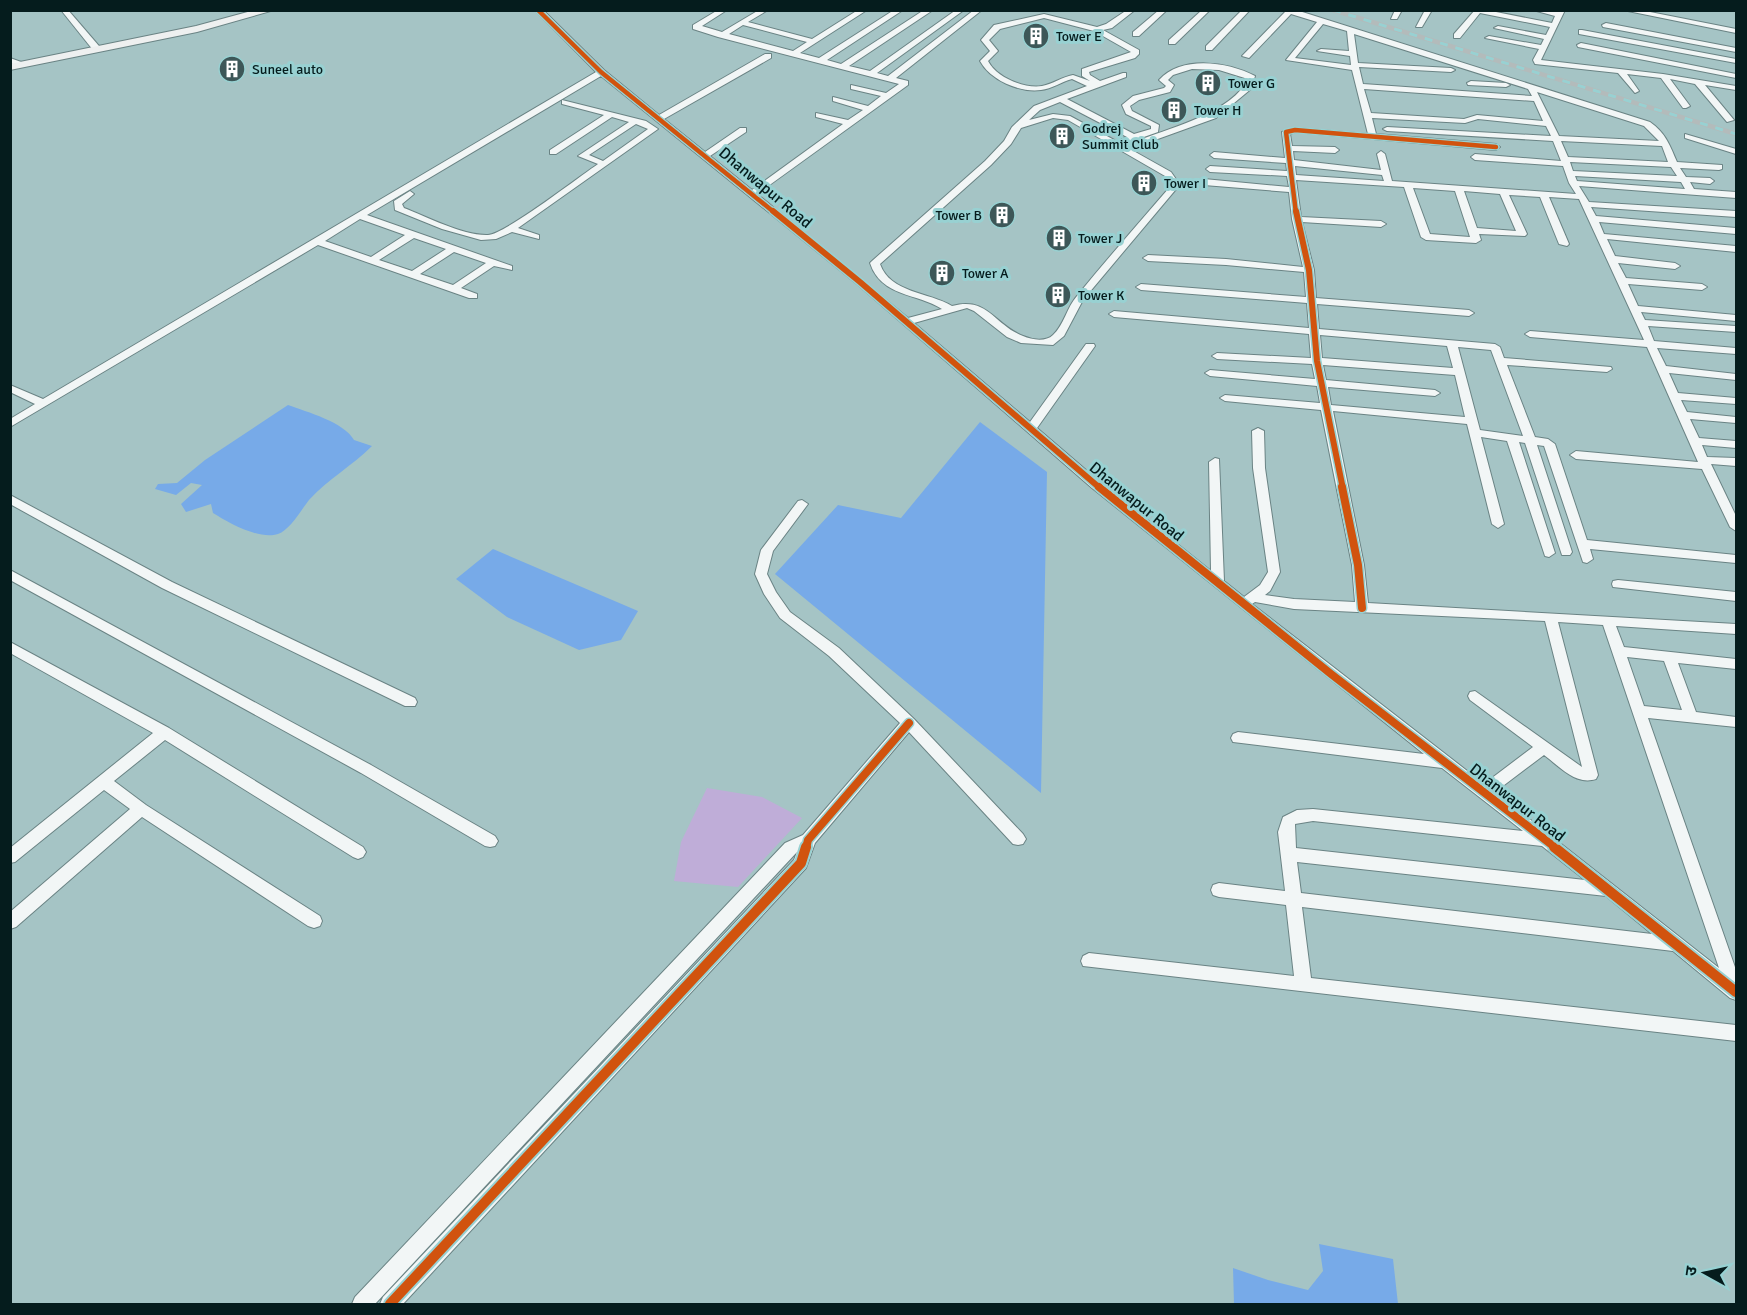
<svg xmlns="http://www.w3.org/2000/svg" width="1747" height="1315" viewBox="0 0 1747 1315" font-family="Signika,'Noto Sans Devanagari',sans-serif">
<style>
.green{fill:#bfadd8}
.water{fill:#77aae8}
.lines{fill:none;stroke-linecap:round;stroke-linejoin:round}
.street-casing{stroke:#6a8384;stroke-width:2}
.secondary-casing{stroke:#6a8384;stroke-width:2}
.street{fill:#f2f6f6;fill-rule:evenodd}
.secondary{fill:#eef0f0;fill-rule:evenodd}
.rail-casing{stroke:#b3bbbb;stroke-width:4.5}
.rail{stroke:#98d1d2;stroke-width:3;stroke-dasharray:8;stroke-linecap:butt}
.cycleway-far3-casing{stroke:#98d1d2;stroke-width:7}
.cycleway-far2-casing{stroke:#98d1d2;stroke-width:9}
.cycleway-far1-casing{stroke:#98d1d2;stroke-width:11}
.cycleway-casing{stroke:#98d1d2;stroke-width:14}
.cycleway-far3{stroke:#d1530e;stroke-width:4.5}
.cycleway-far2{stroke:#d1530e;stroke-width:6}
.cycleway-far1{stroke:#d1530e;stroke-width:8}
.cycleway{stroke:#d1530e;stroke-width:10}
.labels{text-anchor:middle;stroke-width:6;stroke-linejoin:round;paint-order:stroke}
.far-poi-label{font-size:14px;fill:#051c1d;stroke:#98d1d2;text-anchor:start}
.street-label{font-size:16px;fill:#051c1d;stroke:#98d1d2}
</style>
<rect width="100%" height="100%" fill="#a5c4c5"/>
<path class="green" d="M707 788 762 797 802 818 738 887 674 881 681 842Z"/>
<g class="water">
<path d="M288 405C307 412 344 422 354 440L372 446C352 466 328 479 309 500 301 510 290 530 278 534 259 540 229 523 213 513L211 504 186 512 181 504 202 485 191 483 176 495 155 489 158 484 177 483 205 460Z"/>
<path d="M980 422 1047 472 1041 793 775 574 838 505 901 518Z"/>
<path d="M493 549 638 611 621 640 579 650 507 617 456 579Z"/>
<path d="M1319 1244 1393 1259 1398 1304H1234L1233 1268 1268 1280 1308 1290 1323 1271Z"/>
</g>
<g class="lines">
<defs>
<g id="street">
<path d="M61 10H68L99 46V50H93Z"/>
<path d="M535 10H543L604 70 659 115 765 54H771V58L664 119 705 152 740 128H746V132L710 156 752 190 843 124 816 117V113L848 120 863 110 833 101V97L868 106 881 96 851 89V85L886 93 899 84 718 37 693 29V25L718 10H727L702 26 722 32 759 10H768L748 22 812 39 858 10H867L800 53 819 58 894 10H903L827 60 841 64 924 10H933L849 66 870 71 956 10H964L877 73 888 76 974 10H982L896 78 908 81V85L757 194 908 318 942 309C917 293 881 297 870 263L872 261 985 161 1004 141 1012 127 1034 106 1087 86 1072 79C1061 82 1052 89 1041 90 1020 93 990 80 980 61L990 51 981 40 994 25 1044 14 1097 27 1106 24 1127 10H1135L1112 28 1103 30 1139 50V54L1135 58 1089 72 1090 75 1100 81 1123 73H1126V77L1067 99 1134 134 1151 129V126L1126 114 1122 105 1133 96 1164 88 1166 86 1159 80C1182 55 1228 62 1255 76L1251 89 1216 118 1130 149 1171 172 1178 182 1177 188 1083 300 1064 336 1053 345 1021 343 1007 337 974 311 967 308 914 323 1030 422 1086 344H1094L1095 346 1037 428 1100 482 1211 571 1209 462 1215 458 1219 459 1224 581 1244 597 1260 585 1268 572 1253 468 1252 431 1258 428 1264 431 1265 468 1280 572 1270 591 1265 595 1294 599 1355 602 1352 565 1321 410 1225 401 1220 398 1225 395 1320 403 1317 386 1210 376 1205 373 1210 370 1315 379 1312 364 1217 359 1212 356 1217 353 1311 358 1309 334 1114 317 1109 314 1114 311 1309 328 1307 303 1141 290 1136 287 1141 284 1306 297 1304 272 1226 265 1148 261 1143 258 1148 255 1226 259 1303 267 1292 219 1289 192 1204 185 1200 182 1204 179 1289 187 1287 176 1210 172 1206 169 1210 166 1287 171 1286 163 1214 158 1210 155 1214 152 1285 158 1282 132 1295 128 1368 134 1352 70 1286 60 1317 22 1291 14 1249 58 1242 56 1285 12 1284 10H1296L1650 122C1666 133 1670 146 1677 162L1722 165V169L1719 170 1680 168 1686 177 1710 178 1714 181 1710 184 1690 182 1694 189 1736 192V198L1579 186 1589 202 1736 211V217L1591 207 1596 216 1736 228V234L1599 222 1604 234 1736 246V252L1607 239 1615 256 1675 263 1680 266 1675 269 1618 263 1626 278 1702 284 1707 287 1702 290 1628 284 1638 306 1736 315V321L1641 312 1645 320 1736 326V332L1648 326 1654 341 1736 348V354L1657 348 1666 366 1736 374V380L1669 373 1678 393 1736 398V404L1681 400 1687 412 1736 417V423L1690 419 1699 438 1736 441V448L1702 445 1707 457 1736 458V466L1711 464 1736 516V531L1730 527 1702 469 1576 459 1570 455 1576 451 1698 462 1647 347 1530 337 1525 334 1530 331 1644 340 1579 199 1549 197 1569 244 1567 246 1559 244 1540 197 1509 195 1527 234 1525 236 1479 234 1481 240 1476 243 1426 240 1421 237 1404 187 1296 180 1301 217 1381 221 1386 224 1381 227 1302 222 1314 270 1316 298 1469 310 1474 313 1469 316 1317 304 1319 329 1495 344 1500 347 1504 358 1611 367 1612 369 1607 372 1507 365 1535 437 1548 439 1555 444 1587 540 1736 555V563L1590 549 1593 559 1587 563 1583 562 1544 446 1537 445 1572 552 1570 555H1562L1525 443 1519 442 1555 553 1549 557 1545 556 1507 441 1481 437 1504 524 1498 528 1492 524 1467 424 1333 411 1364 565 1368 603 1736 624V634L1616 626 1624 647 1736 659V669L1678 663 1696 712 1736 717V727L1648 718 1736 970V1000L1730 998 1673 951 1302 907 1311 978 1736 1025V1041L1083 966 1081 961 1083 956 1089 953 1294 976 1286 905 1219 897 1213 895 1211 890 1213 885 1219 883 1285 891 1278 832 1283 817 1297 810 1313 809 1523 831 1442 768 1233 742 1231 738 1233 734 1238 732 1424 754 1092 488 857 284 601 76 367 215 512 266V270L494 266 461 288 477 294V298H469L318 245 10 427V419L35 404 10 392V385L43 399 596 72ZM1044 18 1094 31 1131 52 1082 69V76L1090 81 1073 75C1062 77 1053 84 1042 86 1024 89 996 77 988 61L998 51 989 40 1000 29ZM1323 24 1347 31 1349 51 1321 49 1317 51 1350 56 1351 65 1295 58ZM743 25 807 42 793 51 729 34ZM1354 34 1528 89 1532 96 1363 84 1359 67 1451 72 1455 70 1451 68 1358 63ZM1192 69 1219 70 1248 79C1233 111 1174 127 1142 139L1141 138 1158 132 1159 125 1132 111 1130 106 1139 100 1170 92 1174 85 1168 80 1173 75ZM1364 89 1534 101 1543 121 1477 115 1464 119 1371 113ZM1537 92 1644 126 1659 141 1559 136ZM1060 102 1127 137 1116 141 1070 116 1053 114 1029 120 1040 110ZM1053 118 1068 120 1165 176 1170 182 1169 188C1138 224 1107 259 1077 296 1067 307 1064 325 1053 335 1046 342 1032 340 1023 336 994 325 988 296 952 306 929 292 890 293 880 264L991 165 1011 144 1021 128ZM1372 118 1465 123 1478 119 1546 126 1551 136 1387 127 1383 129 1387 131 1553 141 1561 161 1475 154 1471 157 1475 160 1563 166 1569 183 1576 194 1392 181 1385 154 1381 151 1377 154 1381 170 1294 160 1293 151 1335 153 1339 150 1335 147 1292 146 1290 134 1295 132 1496 150 1500 147 1496 144 1376 134ZM1133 140 1135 141 1124 145 1122 144ZM1561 141 1662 146 1668 162 1568 157ZM1570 162 1671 167 1677 176 1573 171ZM1295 166 1382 175 1384 181 1296 175ZM1575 176 1681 182 1685 189 1577 181ZM1413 188 1455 191 1470 237 1430 234ZM1464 191 1500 194 1516 231 1477 228ZM360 219 405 235 371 257 325 241ZM414 238 446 249 412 271 379 260ZM454 252 486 263 453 285 420 274ZM1320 335 1447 346 1453 368 1322 358ZM1458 347 1491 350 1523 436 1480 430ZM1323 365 1455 375 1465 417 1331 405 1328 387 1435 396 1440 393 1435 390 1326 380ZM1255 602 1294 609 1545 621 1582 767 1475 691 1470 692 1468 696 1470 700 1533 747 1484 784 1252 604ZM1558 622 1603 625 1719 968 1495 792 1544 755C1559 766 1576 786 1596 779L1598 775ZM1627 657 1664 661 1682 710 1644 706ZM1313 821 1542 846 1585 880 1296 848 1295 824ZM1297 862 1606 896 1652 934 1301 893Z"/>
<path d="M1159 10H1167L1139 36H1133V32Z"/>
<path d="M1202 10H1210L1175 44H1169V40Z"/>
<path d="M1242 10H1250L1212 50H1206V46Z"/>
<path d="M1395 10H1402L1397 19H1391Z"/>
<path d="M1425 10H1432L1422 27H1416Z"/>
<path d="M1475 10H1486L1552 23 1555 16 1533 10 1557 12 1565 10 1541 60 1663 74 1736 86V90L1705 85 1734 120 1727 122 1695 84 1670 79 1690 106 1686 108H1683L1661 78 1627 74 1639 91 1635 93 1618 73 1535 64 1533 60 1539 49 1485 38 1489 36 1541 45 1544 39 1494 28 1498 26 1546 35 1550 27 1480 13 1460 38H1454V34Z"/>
<path d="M1623 10H1640L1736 29V33Z"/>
<path d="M1606 23 1736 48V52L1603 27 1602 25Z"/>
<path d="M1582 30 1736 59V63L1579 34V30Z"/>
<path d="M1581 43 1736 74V78L1578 47 1577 45Z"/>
<path d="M10 58 24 63 25 65 21 67 10 63Z"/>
<path d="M1471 81 1506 83 1510 85 1506 87 1468 85 1467 83Z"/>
<path d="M562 100 646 121 658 129 518 228 539 235V239L512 232 496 239 481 240 442 229 395 210 394 201 410 191 414 194 402 204 404 208C428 217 463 236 488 235 505 234 579 177 598 164L578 156 629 122 612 117 556 154H550V150L604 115 562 104ZM636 124 648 129 603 161 589 155Z"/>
<path d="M1685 134 1736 149V154L1685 138Z"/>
<path d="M10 495 172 582 415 698 417 702 415 706H405L162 588 10 504Z"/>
<path d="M802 500 808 504 773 551 767 574 776 592 790 612 839 648 914 719 1023 834 1026 839 1023 844 1018 845 1013 844 909 732 815 843 806 868 403 1304H380L383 1297 794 860 797 852 375 1304H352L355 1297 785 843 803 835 900 723 829 656 780 618 764 594 755 574 761 550 798 501Z"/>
<path d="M10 570 371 765 495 836 498 841 495 846 490 847 485 846 361 773 10 580Z"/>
<path d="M1618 580 1736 592V601L1613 587 1612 584 1613 581Z"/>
<path d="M10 642 169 728 363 847 366 852 363 857 358 859 353 857 165 740 114 781 146 805 320 916 322 921 320 926 314 928 308 926 142 817 16 927 10 929V912L130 809 104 790 15 862 10 863V848L153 733 10 653Z"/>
</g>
<path id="secondary" d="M255 10H274L197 32 10 70V64L196 26Z"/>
</defs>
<use href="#street" class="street-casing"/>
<use href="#secondary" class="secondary-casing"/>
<use href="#street" class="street"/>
<use href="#secondary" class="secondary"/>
<defs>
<path id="rail" d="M1333 10 1736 134"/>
</defs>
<use href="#rail" class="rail-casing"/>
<use href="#rail" class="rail"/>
<defs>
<g id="cycleway-far3">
<path d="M538 10 601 72 775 213"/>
<path d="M1296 213 1286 132 1295 130 1496 147"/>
</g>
<g id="cycleway-far2">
<path d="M773 211 860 282 1101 489"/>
<path d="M1296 211 1309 270 1317 361 1343 489"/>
</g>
<g id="cycleway-far1">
<path d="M1099 487 1331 674 1556 848"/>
<path d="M1342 487 1358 565 1362 608"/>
<path d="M806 848 808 840 909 723"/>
</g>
<g id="cycleway">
<path d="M1554 847 1736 992"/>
<path d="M390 1304 801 863 806 847"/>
</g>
</defs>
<use href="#cycleway-far3" class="cycleway-far3-casing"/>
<use href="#cycleway-far2" class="cycleway-far2-casing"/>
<use href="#cycleway-far1" class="cycleway-far1-casing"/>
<use href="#cycleway" class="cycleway-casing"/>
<use href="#cycleway-far3" class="cycleway-far3"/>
<use href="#cycleway-far2" class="cycleway-far2"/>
<use href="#cycleway-far1" class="cycleway-far1"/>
<use href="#cycleway" class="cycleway"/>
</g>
<defs>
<symbol id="building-disc" viewBox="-11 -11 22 22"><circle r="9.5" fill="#3d5758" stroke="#98d1d2"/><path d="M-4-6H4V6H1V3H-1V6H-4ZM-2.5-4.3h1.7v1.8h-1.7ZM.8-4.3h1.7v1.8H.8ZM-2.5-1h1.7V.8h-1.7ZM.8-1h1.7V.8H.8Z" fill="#fff"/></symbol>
</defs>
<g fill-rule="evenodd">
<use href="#building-disc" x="1021" y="21" width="30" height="30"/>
<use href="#building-disc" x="217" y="54" width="30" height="30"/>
<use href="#building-disc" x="1193" y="68" width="30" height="30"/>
<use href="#building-disc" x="1159" y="95" width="30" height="30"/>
<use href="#building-disc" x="1047" y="121" width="30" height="30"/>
<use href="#building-disc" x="1129" y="168" width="30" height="30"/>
<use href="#building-disc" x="987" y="200" width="30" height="30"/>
<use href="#building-disc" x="1044" y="223" width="30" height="30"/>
<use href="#building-disc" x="927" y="258" width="30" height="30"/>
<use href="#building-disc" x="1043" y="280" width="30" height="30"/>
</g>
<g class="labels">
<g class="far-poi-label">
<text x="1056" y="41">Tower E</text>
<text x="252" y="74">Suneel auto</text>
<text x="1228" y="88">Tower G</text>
<text x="1194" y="115">Tower H</text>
<text x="1082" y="133">Godrej<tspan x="1082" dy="16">Summit Club</tspan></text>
<text x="1164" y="188">Tower I</text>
<text x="982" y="220" text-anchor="end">Tower B</text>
<text x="1078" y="243">Tower J</text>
<text x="962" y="278">Tower A</text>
<text x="1078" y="300">Tower K</text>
</g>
<g class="street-label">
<text transform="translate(766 187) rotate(40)" y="6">Dhanwapur Road</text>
<text transform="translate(1137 501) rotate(39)" y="6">Dhanwapur Road</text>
<text transform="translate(1518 802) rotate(38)" y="6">Dhanwapur Road</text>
</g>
</g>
<rect width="1747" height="1315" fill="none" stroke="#051c1d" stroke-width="24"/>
<g transform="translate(1705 1273) rotate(278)" stroke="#98d1d2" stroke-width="4.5" paint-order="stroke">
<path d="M0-4.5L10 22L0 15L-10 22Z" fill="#051c1d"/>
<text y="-9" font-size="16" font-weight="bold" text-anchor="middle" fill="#051c1d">उ</text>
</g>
</svg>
